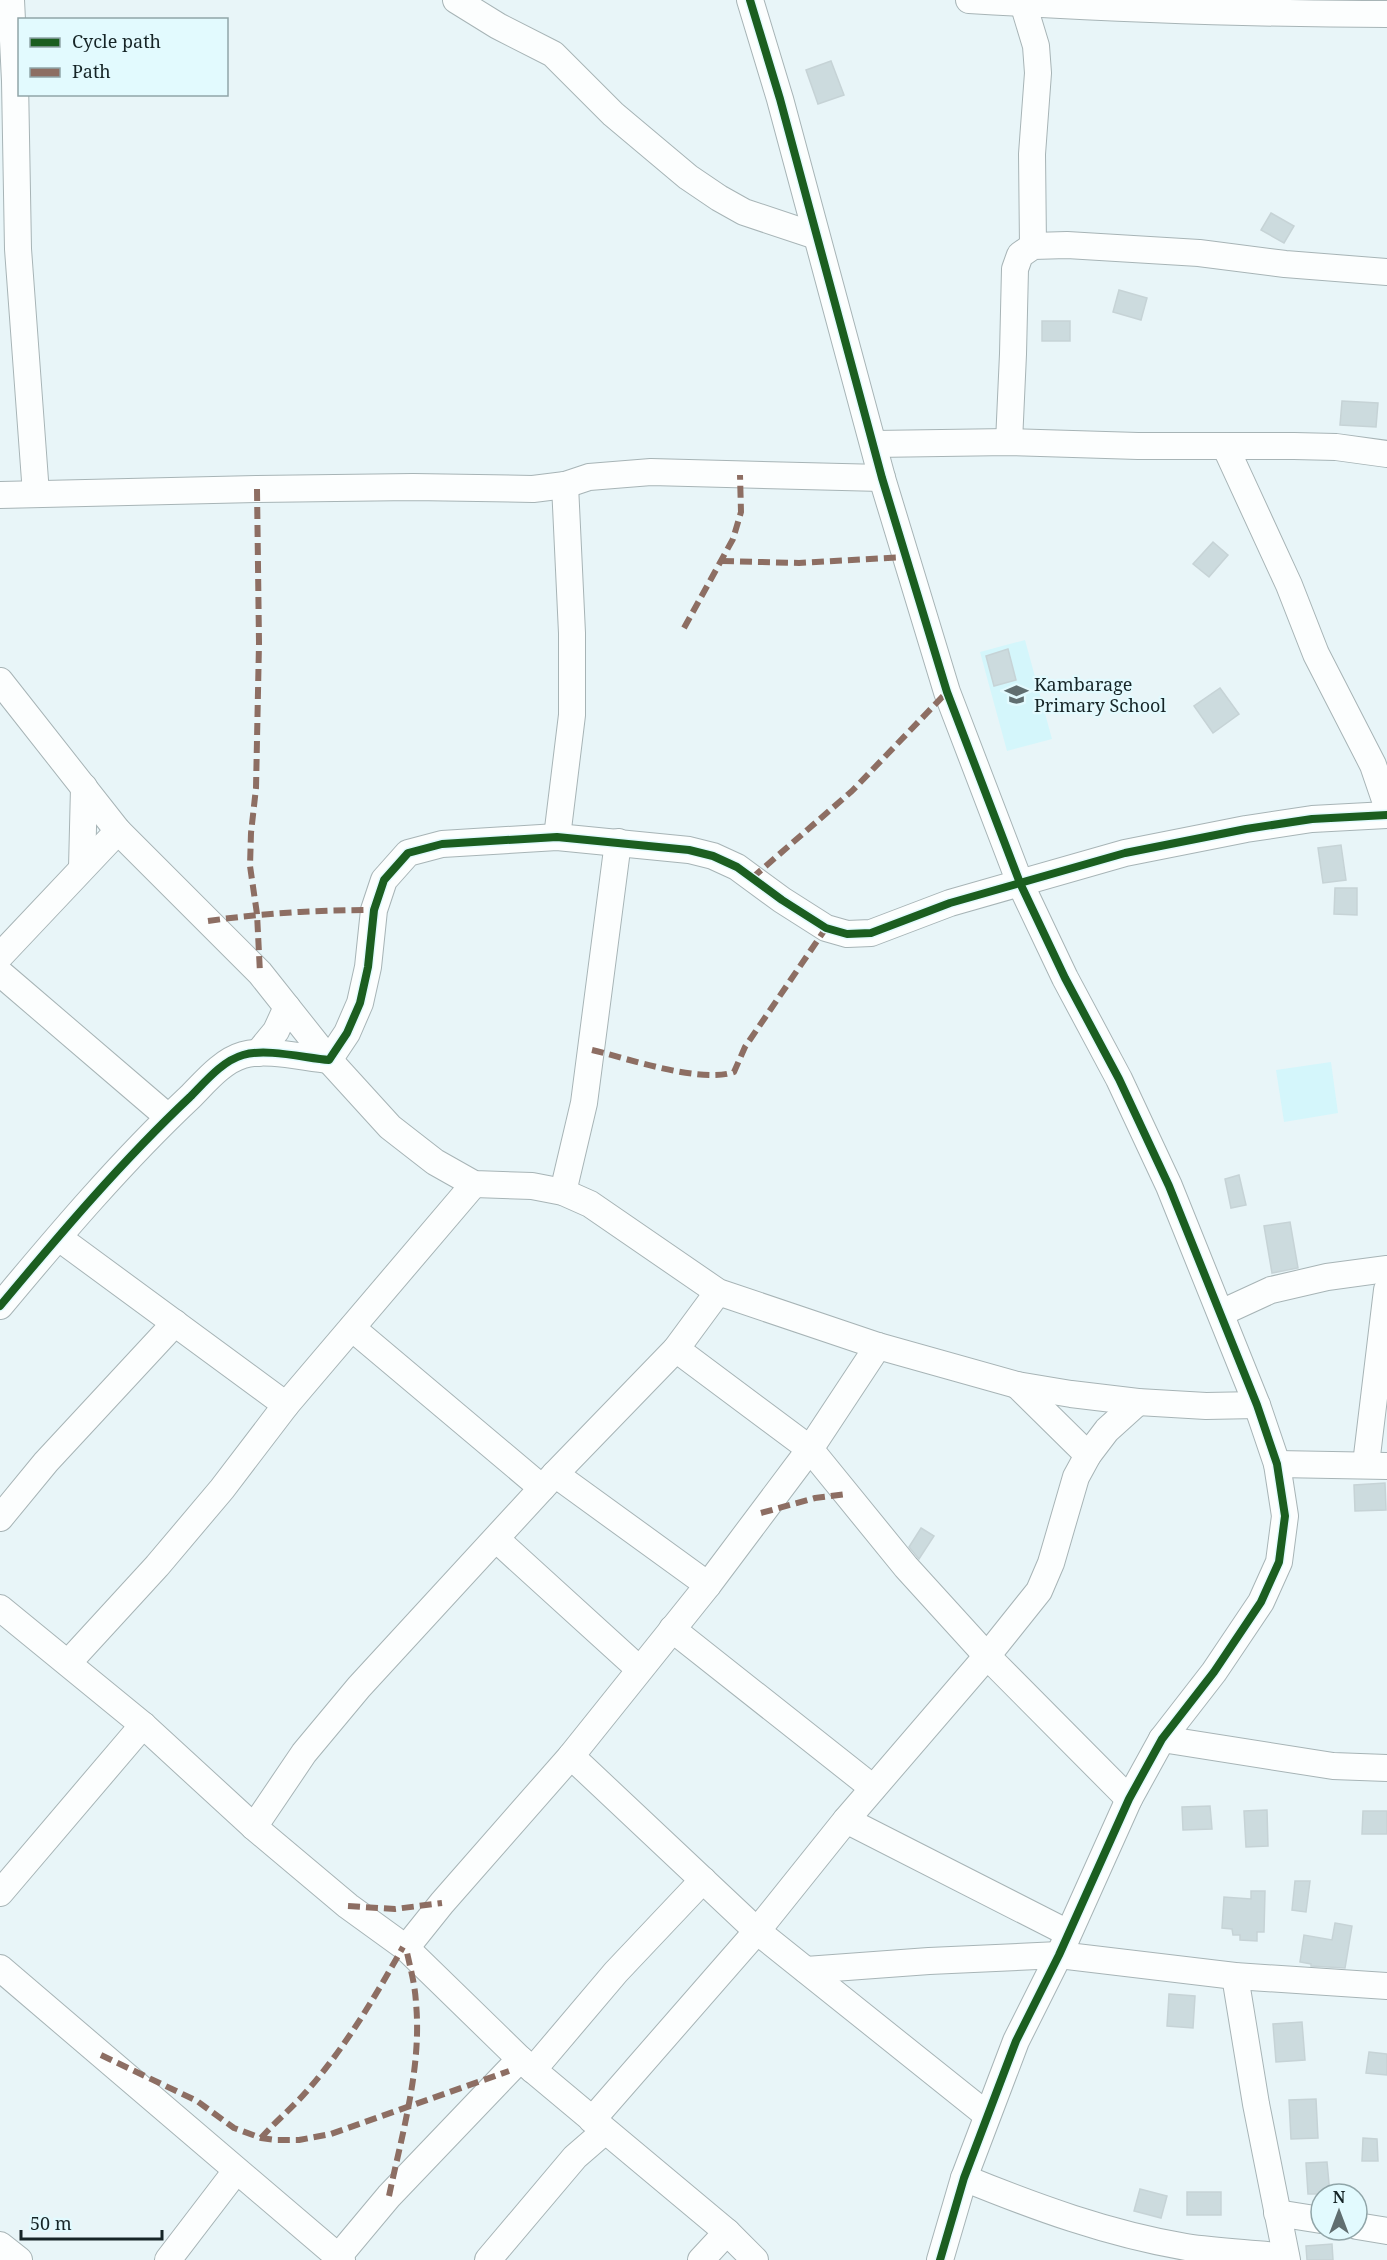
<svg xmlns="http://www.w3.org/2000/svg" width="1387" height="2260" viewBox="0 0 1387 2260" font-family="'Noto Serif',serif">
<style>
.built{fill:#d4f6fb}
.building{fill:#ccdbde;stroke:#c6d3d6;stroke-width:1.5}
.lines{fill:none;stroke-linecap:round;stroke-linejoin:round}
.minor-casing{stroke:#a7b4b6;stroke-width:28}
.minor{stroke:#fcfefe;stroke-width:26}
.quiet{stroke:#8d6e63;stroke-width:6;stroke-dasharray:12 6;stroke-linecap:butt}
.cycleway-casing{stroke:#e2fafe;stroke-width:11}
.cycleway{stroke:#1b5e20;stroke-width:8}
.labels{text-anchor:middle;stroke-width:4.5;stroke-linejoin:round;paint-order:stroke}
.poi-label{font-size:18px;fill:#162527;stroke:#e2fafe;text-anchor:start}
</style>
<rect width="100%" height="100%" fill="#e8f5f8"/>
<g class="built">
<path d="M1025 640 1052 739 1007 751 980 652Z"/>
<path d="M1331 1062 1338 1113 1284 1122 1276 1070Z"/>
</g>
<g class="building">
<path d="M831 61 844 95 818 104 806 70Z"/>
<path d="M1271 213 1294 226 1284 243 1261 230Z"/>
<path d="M1119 290 1147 298 1141 320 1113 312Z"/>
<rect x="1042" y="321" width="28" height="20"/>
<path d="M1342 401 1378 403 1376 427 1340 425Z"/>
<path d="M1213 542 1228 555 1209 577 1193 564Z"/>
<path d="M1008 649 1016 680 994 686 986 656Z"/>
<path d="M1220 688 1239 714 1213 733 1194 706Z"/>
<path d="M1341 845 1346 880 1323 883 1318 848Z"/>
<path d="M1335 888H1357V915L1334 914Z"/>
<path d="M1239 1175 1246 1205 1231 1208 1225 1179Z"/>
<path d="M1290 1222 1298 1268 1272 1273 1264 1226Z"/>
<path d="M1385 1483 1386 1510 1355 1511 1354 1485Z"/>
<path d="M921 1528 934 1536 919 1559 909 1547Z"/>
<path d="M1210 1806 1212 1829 1183 1830 1182 1807Z"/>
<path d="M1267 1810 1268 1846 1246 1847 1244 1811Z"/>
<path d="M1363 1811H1387V1834H1362Z"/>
<path d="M1295 1881H1310L1306 1912 1292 1910Z"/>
<path d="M1251 1891H1265L1264 1932H1257V1941L1240 1940V1935H1233L1232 1929 1222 1928 1224 1897 1251 1899Z"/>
<path d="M1335 1923 1352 1926 1345 1968 1311 1966V1964L1300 1962 1304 1935 1332 1940Z"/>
<path d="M1169 1994 1195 1996 1193 2028 1167 2026Z"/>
<path d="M1302 2022 1305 2060 1276 2062 1273 2024Z"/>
<path d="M1369 2052 1387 2054V2075L1366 2073Z"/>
<path d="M1316 2099 1318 2138 1291 2139 1289 2100Z"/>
<path d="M1363 2138 1377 2139 1378 2161H1362Z"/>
<path d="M1327 2162 1330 2194H1308L1306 2163Z"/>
<path d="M1140 2189 1167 2196 1161 2218 1134 2211Z"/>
<rect x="1187" y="2192" width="34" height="23"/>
<path d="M1332 2244 1333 2260H1307L1306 2246Z"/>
</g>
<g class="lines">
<defs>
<g id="minor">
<path d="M11 0 15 81 18 249 36 494"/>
<path d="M456 0 498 26 553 54 613 114 688 177 719 198 744 212 816 236"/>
<path d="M750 0 780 99 882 478 947 692 1020 883 1065 978 1119 1079 1169 1186 1257 1405 1277 1464 1285 1516 1279 1562 1261 1602 1214 1672 1162 1739 1129 1799 1059 1955 1016 2041 964 2178 940 2260"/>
<path d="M969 0C1108 8 1247 14 1387 14"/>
<path d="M1023 3 1036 46 1038 73 1032 154 1033 246"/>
<path d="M1009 442 1013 354 1015 269 1020 255 1033 246 1067 245 1199 253 1285 264 1387 272"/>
<path d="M874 444 1009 442 1138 446H1294L1336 447 1387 454"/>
<path d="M1225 446 1289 585 1316 654 1373 765 1387 806"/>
<path d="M0 495 257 489 413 487 533 489 565 485 589 477 651 472 882 478"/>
<path d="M0 681 118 831 260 973 329 1060 390 1127 435 1162 474 1184 532 1186 563 1192 590 1204 718 1292 878 1346 1017 1385 1071 1394 1138 1402 1206 1406 1257 1405"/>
<path d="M557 837 572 715V633L565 485"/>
<path d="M82 868 84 787"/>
<path d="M0 956 118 831"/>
<path d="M0 973 168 1117"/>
<path d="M258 1053 276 1031 287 1007"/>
<path d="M563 1192 584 1103 618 842"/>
<path d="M59 1238 286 1405"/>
<path d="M0 1306C60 1234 122 1161 190 1097 205 1082 222 1061 243 1055 266 1048 305 1058 329 1060L347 1033 360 1003 368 967 374 910 384 880 408 853 442 844 557 837 689 850 713 856 737 867 782 900 826 928 847 934 871 933 950 903 1125 853 1246 829 1312 819 1387 815"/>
<path d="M1221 1313 1271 1290 1327 1277 1387 1269"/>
<path d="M352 1328 542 1488"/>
<path d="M676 1349 810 1449 906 1567 987 1656 1129 1799"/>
<path d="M1017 1385 1088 1455"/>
<path d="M1277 1464 1387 1466"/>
<path d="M1366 1464 1387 1290"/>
<path d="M555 1474 708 1585"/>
<path d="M0 1518 46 1462 175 1323"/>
<path d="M496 1539 639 1669"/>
<path d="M0 1608 143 1725 254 1827 348 1906 406 1948 520 2059 727 2232 755 2260"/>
<path d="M672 1629 873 1788"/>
<path d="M68 1663 157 1566 222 1489 286 1405 474 1184"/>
<path d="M1162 1739 1333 1766 1387 1768"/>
<path d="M571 1756 757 1931 987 2115"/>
<path d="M846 1820 1068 1933"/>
<path d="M254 1827 304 1753 359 1687 555 1474 676 1349 718 1292"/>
<path d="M0 1893 143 1725"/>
<path d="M406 1948 442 1903 571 1756 708 1585 810 1449 878 1346"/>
<path d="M0 1968 342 2260"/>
<path d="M806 1970 929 1961 1059 1955 1235 1976 1387 1986"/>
<path d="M1235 1976 1256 2104 1287 2260"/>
<path d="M533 2070 616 1972 703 1880"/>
<path d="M592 2120 757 1931 846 1820 987 1656 1039 1591 1051 1563 1076 1477 1088 1455 1107 1430 1138 1402"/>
<path d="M964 2178C1035 2207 1109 2234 1186 2247 1219 2252 1253 2253 1286 2257"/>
<path d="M1277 2213 1321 2220"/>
<path d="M1357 2226 1387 2231"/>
<path d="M0 2245 19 2260"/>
<path d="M338 2257 389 2196 520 2059"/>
<path d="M168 2260 236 2171"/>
<path d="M488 2260 575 2157 605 2131"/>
<path d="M701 2260 727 2232"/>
</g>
</defs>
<use href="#minor" class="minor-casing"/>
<use href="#minor" class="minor"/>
<g class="quiet">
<path d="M257 489 259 643 256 788 251 833 250 866 257 914 260 973"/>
<path d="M722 561 799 563 906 557"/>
<path d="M684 628 733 539 741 512 740 475"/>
<path d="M752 878 852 791 947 692"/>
<path d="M208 921C264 913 318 910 374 910"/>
<path d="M592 1050C626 1058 701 1084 734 1072L745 1047 826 928"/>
<path d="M761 1513 815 1498 846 1494"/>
<path d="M348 1906 395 1909 442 1903"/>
<path d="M101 2055 197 2101 234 2128 261 2138 276 2140H299L331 2134 509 2071"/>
<path d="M261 2138C275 2122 292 2108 306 2092 345 2048 375 1997 403 1947"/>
<path d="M389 2196C402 2134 422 2067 416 2003 415 1984 410 1967 406 1948"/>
</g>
<defs>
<g id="cycleway">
<path d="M750 0 780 99 882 478 947 692 1020 883 1065 978 1119 1079 1169 1186 1257 1405 1277 1464 1285 1516 1279 1562 1261 1602 1214 1672 1162 1739 1129 1799 1059 1955 1016 2041 964 2178 940 2260"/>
<path d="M0 1306C60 1234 122 1161 190 1097 205 1082 222 1061 243 1055 266 1048 305 1058 329 1060L347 1033 360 1003 368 967 374 910 384 880 408 853 442 844 557 837 689 850 713 856 737 867 782 900 826 928 847 934 871 933 950 903 1125 853 1246 829 1312 819 1387 815"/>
</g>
</defs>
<use href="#cycleway" class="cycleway-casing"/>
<use href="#cycleway" class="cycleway"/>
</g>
<defs>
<symbol id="school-bare" viewBox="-9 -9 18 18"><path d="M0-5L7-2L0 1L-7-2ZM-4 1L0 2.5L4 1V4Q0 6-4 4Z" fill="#606e70" stroke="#e2fafe" stroke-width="2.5" paint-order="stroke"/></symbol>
</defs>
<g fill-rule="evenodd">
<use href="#school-bare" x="1000" y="678" width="33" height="33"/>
</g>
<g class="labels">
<g class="poi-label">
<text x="1034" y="691">Kambarage<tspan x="1034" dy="21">Primary School</tspan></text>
</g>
</g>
<rect x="18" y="18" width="210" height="78" fill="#e2fafe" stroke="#90a5a8" stroke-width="1.5"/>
<rect x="30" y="38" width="30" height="9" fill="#1b5e20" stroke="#90a5a8" stroke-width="1.5"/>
<text x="72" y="48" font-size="18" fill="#162527">Cycle path</text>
<rect x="30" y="68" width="30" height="9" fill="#8d6e63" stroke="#90a5a8" stroke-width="1.5"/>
<text x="72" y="78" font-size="18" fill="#162527">Path</text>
<g transform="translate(1339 2212)"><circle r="28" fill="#e2fafe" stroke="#90a5a8" stroke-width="1.5"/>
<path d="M0-4.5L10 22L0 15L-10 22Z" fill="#606e70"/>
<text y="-9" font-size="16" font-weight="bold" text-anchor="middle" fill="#162527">N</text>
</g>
<path d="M21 2230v9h141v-9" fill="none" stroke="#162527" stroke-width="3"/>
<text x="30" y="2230" font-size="18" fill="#162527" stroke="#e2fafe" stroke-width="4.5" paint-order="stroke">50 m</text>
</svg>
